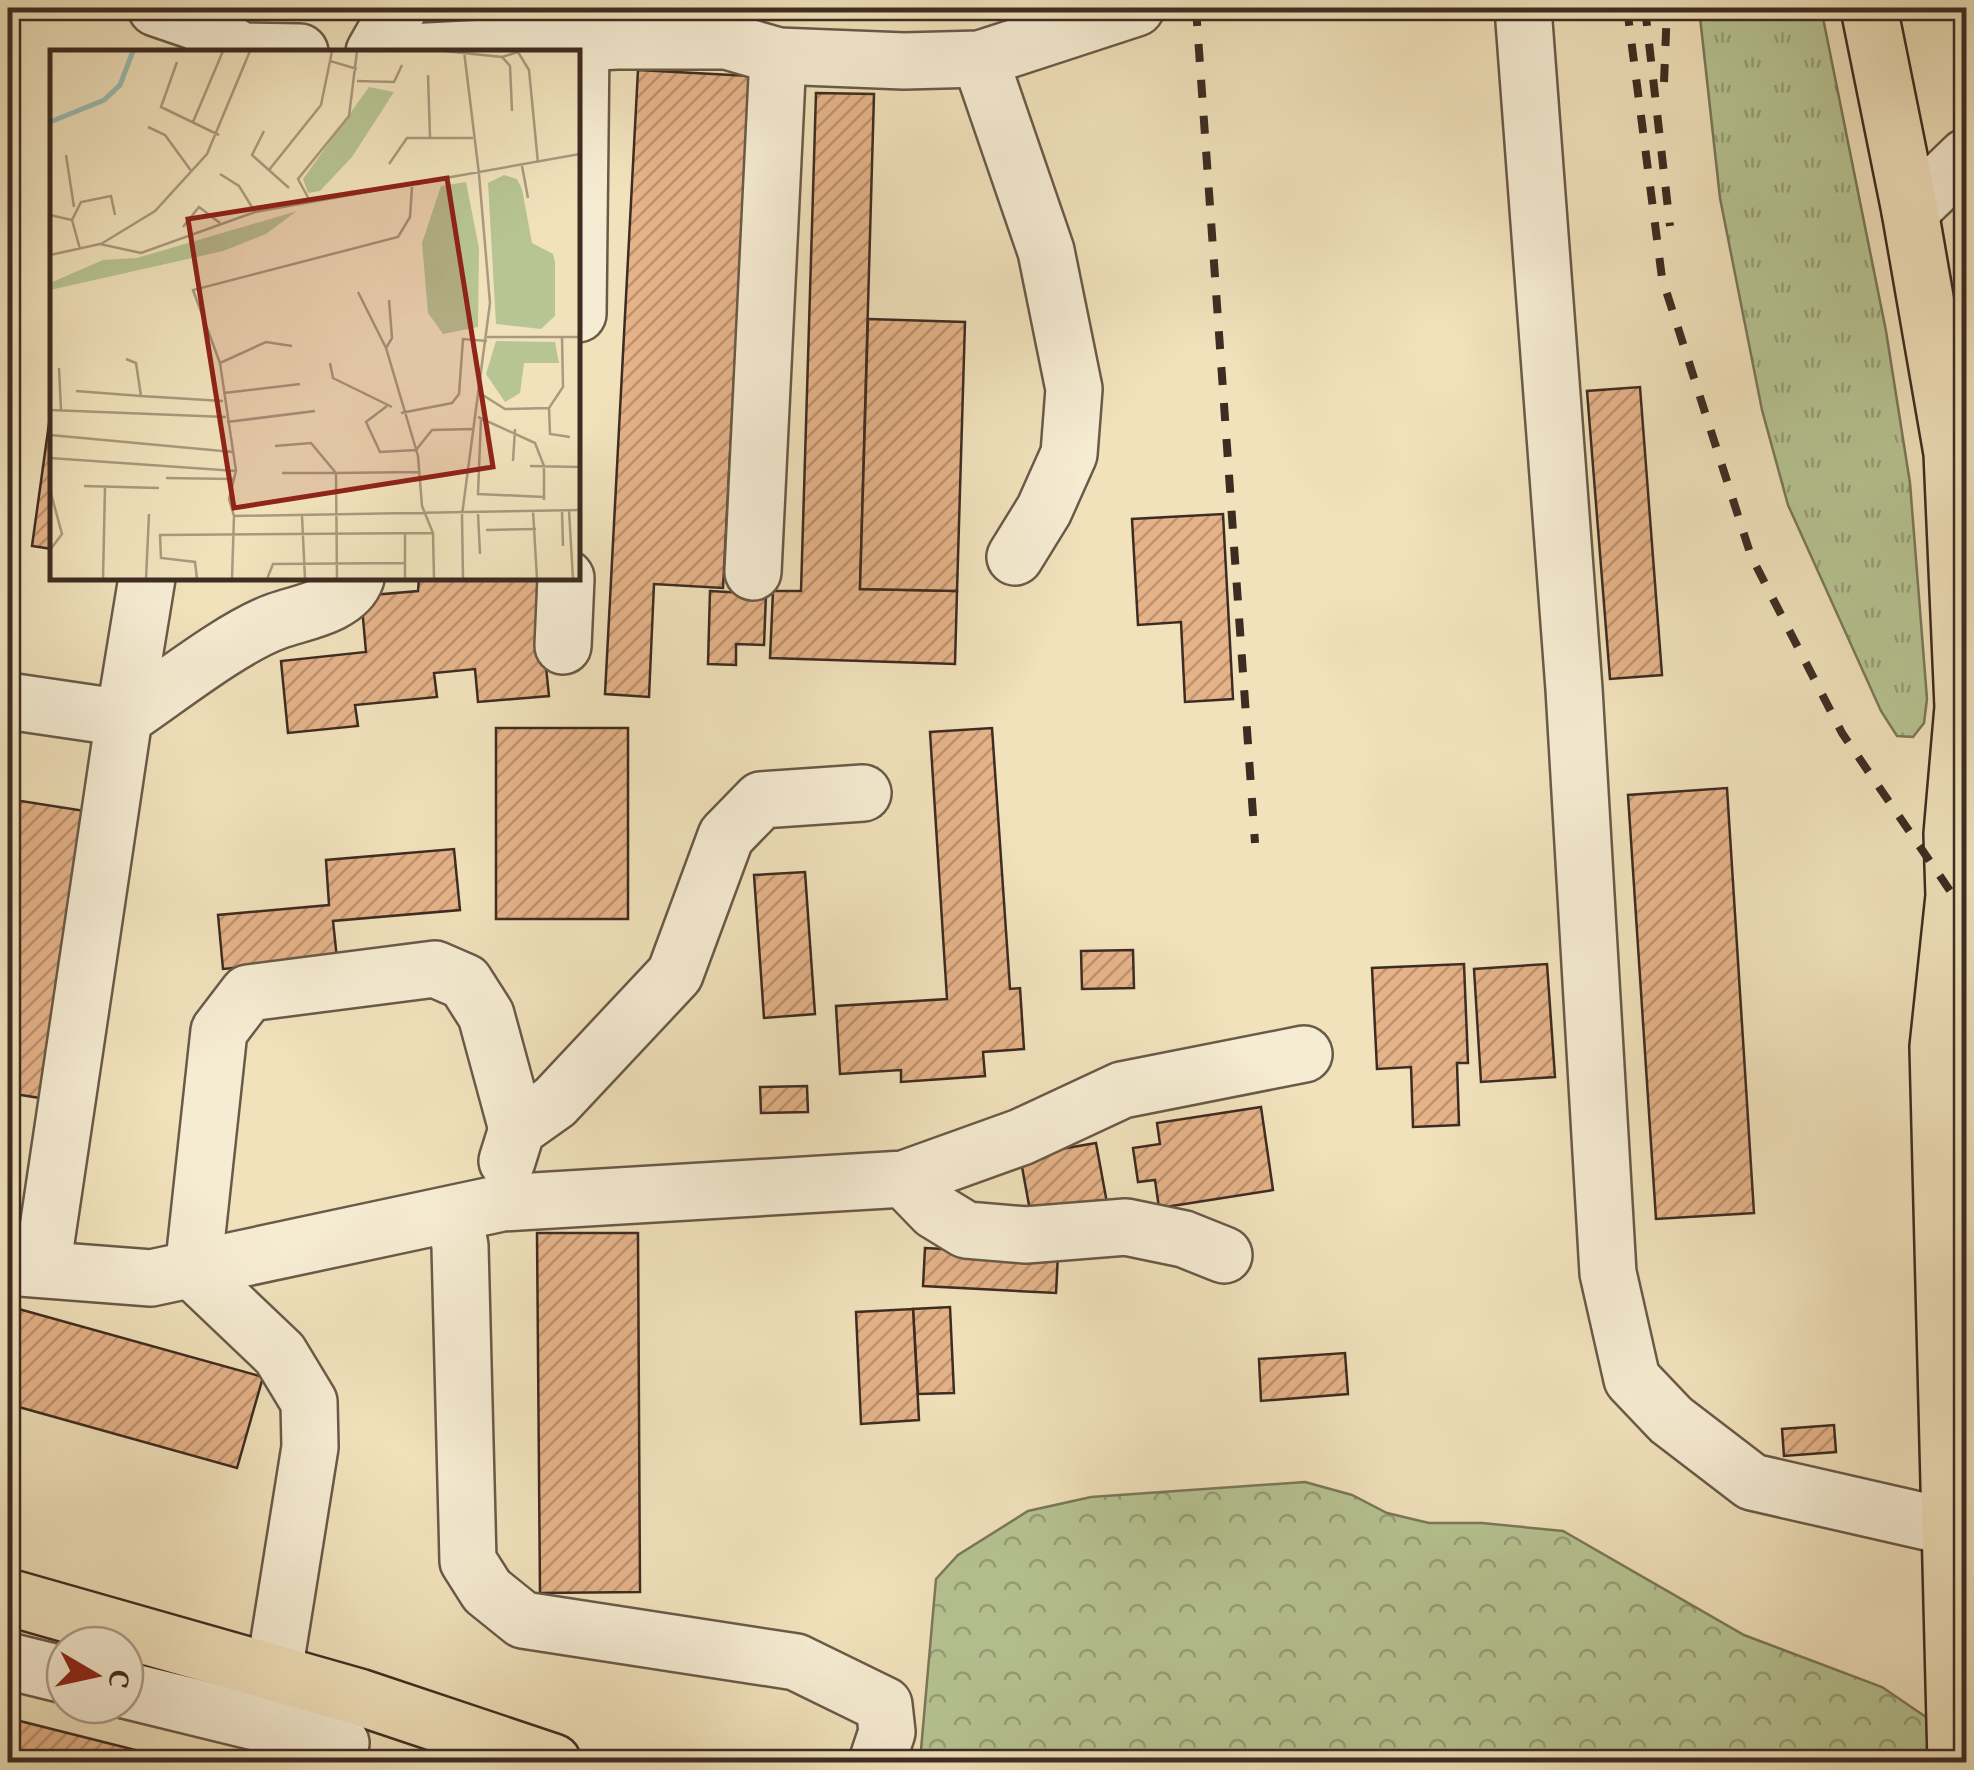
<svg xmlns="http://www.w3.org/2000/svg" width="1974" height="1770" viewBox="0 0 1974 1770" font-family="Vollkorn,serif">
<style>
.grass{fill:url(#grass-tufts);stroke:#7a785a;stroke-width:2.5}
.forest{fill:url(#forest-crowns);stroke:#7a785a;stroke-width:2.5}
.building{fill:url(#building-hatch);stroke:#3d2c22;stroke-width:2.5}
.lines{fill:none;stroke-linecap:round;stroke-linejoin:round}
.minor-casing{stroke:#6a5a48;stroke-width:60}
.major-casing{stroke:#3d2c22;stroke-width:60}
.minor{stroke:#f6ecd3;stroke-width:55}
.major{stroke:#f1e2bc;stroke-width:55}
.rail{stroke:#3d2c22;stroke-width:8;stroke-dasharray:18 18;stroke-linecap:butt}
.inset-river{fill:none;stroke:#9bbdb4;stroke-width:5}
.inset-road{fill:none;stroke:#a9997e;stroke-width:2.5}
.view{fill:#8f2418;fill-opacity:0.15;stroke:#8f2418;stroke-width:5}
.inset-edge{fill:none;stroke:#3d2c22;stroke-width:5}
</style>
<defs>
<pattern id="grass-tufts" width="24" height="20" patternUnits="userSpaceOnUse" patternTransform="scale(2.5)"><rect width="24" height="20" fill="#b7c493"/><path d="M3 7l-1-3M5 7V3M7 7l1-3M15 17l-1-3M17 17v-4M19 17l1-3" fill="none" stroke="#969f78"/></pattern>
<pattern id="forest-crowns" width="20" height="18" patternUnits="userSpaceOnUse" patternTransform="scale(2.5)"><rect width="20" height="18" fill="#b7c493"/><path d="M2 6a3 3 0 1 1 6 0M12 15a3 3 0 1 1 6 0" fill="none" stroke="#969f78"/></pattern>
<pattern id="building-hatch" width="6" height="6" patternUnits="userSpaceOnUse" patternTransform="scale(2.5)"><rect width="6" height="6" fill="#e6b389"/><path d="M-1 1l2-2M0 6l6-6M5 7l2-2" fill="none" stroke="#bc9270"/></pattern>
</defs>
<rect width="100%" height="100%" fill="#f1e2bc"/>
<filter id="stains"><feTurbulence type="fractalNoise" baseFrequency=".002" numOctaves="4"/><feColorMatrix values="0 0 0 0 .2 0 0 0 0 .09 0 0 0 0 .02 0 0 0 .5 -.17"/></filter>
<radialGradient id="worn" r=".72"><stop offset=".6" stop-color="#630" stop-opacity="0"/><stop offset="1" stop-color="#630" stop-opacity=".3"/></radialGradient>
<path class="grass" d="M1699 8H1821L1886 331 1910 483 1927 699 1924 723 1913 737 1897 736 1881 711 1788 505 1762 410 1720 198Z"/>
<path class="forest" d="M1305 1482 1352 1495 1387 1513 1429 1523H1482L1563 1531 1744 1635 1882 1687 1926 1717 1939 1762H924L921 1750 936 1579 958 1555 1028 1511 1091 1497Z"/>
<g class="building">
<path d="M638 70 750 76 723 588 654 584 649 697 605 694Z"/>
<path d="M816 93 874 94 860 589 957 591 955 664 770 658 773 591H801Z"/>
<path d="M868 319 965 322 957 591 860 589Z"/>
<path d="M1640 387 1662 675 1610 679 1587 391Z"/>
<path d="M52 402V549L32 546Z"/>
<path d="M1223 514 1233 699 1185 702 1181 622 1138 625 1132 519Z"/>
<path d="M419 578H537L549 696 478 702 475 669 434 673 437 697 355 705 358 726 288 733 281 661 366 652 361 596 418 591Z"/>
<path d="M710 591 766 594 764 645 736 644V665L708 664Z"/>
<rect x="496" y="728" width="132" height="191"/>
<path d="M992 728 1010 989 1020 988 1024 1049 983 1052 985 1076 901 1082V1070L840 1074 836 1006 947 999 930 732Z"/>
<path d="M1727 788 1754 1213 1656 1219 1628 795Z"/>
<path d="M8 799 85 811 40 1098 8 1093Z"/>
<path d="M454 849 460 910 333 921 337 959 223 969 218 915 329 905 326 860Z"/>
<path d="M805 872 815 1014 764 1018 754 875Z"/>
<path d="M1133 950 1134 988 1082 989 1081 951Z"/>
<path d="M1464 964 1468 1063H1457L1459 1125 1413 1127 1411 1067 1377 1069 1372 968Z"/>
<path d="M1547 964 1555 1077 1481 1082 1474 969Z"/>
<path d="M807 1086 808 1112 761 1113 760 1087Z"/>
<path d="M1261 1107 1273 1190 1159 1208 1155 1180 1138 1182 1133 1148 1160 1144 1157 1123Z"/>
<path d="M1096 1143 1107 1203 1031 1216 1020 1156Z"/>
<path d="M537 1233H638L640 1592 540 1593Z"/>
<path d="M925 1248 1058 1255 1056 1293 923 1286Z"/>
<path d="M8 1306 263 1377 237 1468 8 1404Z"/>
<path d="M950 1307 954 1393 918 1394 913 1309Z"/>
<path d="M913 1309 919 1420 861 1424 856 1312Z"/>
<path d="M1345 1353 1348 1394 1261 1401 1259 1359Z"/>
<path d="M1834 1425 1836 1452 1784 1456 1782 1429Z"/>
<path d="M8 1718 183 1762H8Z"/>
</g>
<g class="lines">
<defs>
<g id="minor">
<path d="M156 8 197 22 241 51 300 52"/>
<path d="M1523 8 1574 689 1608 1273 1632 1379 1671 1420 1752 1482 1949 1527"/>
<path d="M374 52 399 8"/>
<path d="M410 52 617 41H727L778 56 904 61 980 59 1136 8"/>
<path d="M980 59 1046 251 1074 389 1069 454 1044 510 1015 557"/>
<path d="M1910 211 1966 157"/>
<path d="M578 314 581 43"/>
<path d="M753 572 778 56"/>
<path d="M563 646 566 578"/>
<path d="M8 701 124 718 147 578"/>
<path d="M507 1161 517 1129 555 1102 675 974 726 836 761 800 863 793"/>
<path d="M904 1179 935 1211 966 1230 1026 1235 1126 1227 1184 1239 1224 1255"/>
<path d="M454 1214 460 1246 468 1561 487 1591 523 1620 796 1662 884 1705 887 1732 877 1762"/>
<path d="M8 1267 151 1278 502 1203 904 1179 1021 1137 1122 1090 1304 1054"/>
<path d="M42 1269 124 718C166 690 232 637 277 621 302 612 346 606 356 578"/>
<path d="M8 1661 65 1675"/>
<path d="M274 1672 310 1447 309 1402 280 1354 193 1271 219 1031 248 993 435 969 465 982 486 1015 517 1129"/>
<path d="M125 1690 341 1743"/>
</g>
<g id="major">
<path d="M1869 8 1910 211 1952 453 1963 707 1952 834 1954 896 1938 1047 1956 1762"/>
<path d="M8 1597 359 1697 553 1762"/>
</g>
</defs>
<use href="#minor" class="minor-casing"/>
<use href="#major" class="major-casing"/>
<use href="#minor" class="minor"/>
<use href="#major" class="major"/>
<g class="rail">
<path d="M1196 8 1255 843"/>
<path d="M1627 8 1662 278 1751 556 1842 733 1966 914"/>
<path d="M1645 8 1670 226"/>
<path d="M1664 82 1667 8"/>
</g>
</g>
<g transform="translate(50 50)">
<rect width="530" height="530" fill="#f1e2bc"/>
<path d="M319 37 344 42 302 107 270 141 258 143 253 129ZM454 125 467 129 472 139 482 193 503 204 505 212V266L491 279 446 274 438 133ZM247 161 216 184 173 201 0 240V233L53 210 87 208Z" fill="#b7c493"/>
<path d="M416 132 429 198 428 277 393 284 378 263 372 193 391 136ZM446 291 505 292 509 313H474L470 343 455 352 436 324Z" fill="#b7c493"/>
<path class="inset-river" d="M0 72 54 50 70 35 83 1"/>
<path class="inset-road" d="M282 1 280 11 307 19M394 1 452 7 460 16 462 61M414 1 429 124M452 7 468 2 479 20 488 113M127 12 111 57 169 85M378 25 380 87M307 31 344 32 352 15M143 72 173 1M98 77 115 85 142 122M214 81 202 105 239 138M16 105 24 157M339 114 357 88H423M472 116 478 148M219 120 271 55 280 11M170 124 189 136 205 162M261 153 248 129 299 66 307 1M0 165 22 170 30 199M22 170 31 152 61 146 65 165M133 177 149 157 170 173M51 194 105 161 157 104 200 1M0 205 50 194 91 203 205 162 530 104M308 242 336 298 368 406 372 456 383 483 384 529M437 287H530M512 287 513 337 499 358 500 384 520 387M336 298 342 288 339 250M76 309 86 313 91 346 173 351M170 313 216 292 242 296M280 313 283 328 342 357M9 318 11 360M26 341 91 346M428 342 455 359 499 358M174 343 250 334M337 356 316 372 330 402 366 400 382 380 422 379M0 360 176 367M351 363 402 353 409 344 413 289 437 291M428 367 485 393 494 416V450M431 368 428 444 494 447M177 372 265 361M0 385 183 402M225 396 261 393 286 423 369 422M0 408 186 421M463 411 465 379M480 416 529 417M232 423H286L287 529M116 428 183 429M34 436 109 438M0 440 12 484 0 500M519 460 523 529M483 461 487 529M512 461 513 496M428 464 430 504M184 466 179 449 186 421 170 313 143 240 348 187 360 167 362 137M252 466 255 529M436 480 486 479M355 482V529M53 529 55 437M96 529 99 464M147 529 145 512 111 508 110 485 383 483M182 529 184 466 530 460M217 529 223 514 355 513M413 529 412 465 440 253 429 124"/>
<path class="view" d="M397 128 443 417 184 458 138 169Z"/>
<rect width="530" height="530" class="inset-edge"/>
</g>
<rect width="1974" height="1770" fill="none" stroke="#f1e2bc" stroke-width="40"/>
<rect x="10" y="10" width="1954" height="1750" fill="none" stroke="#3d2c22" stroke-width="5"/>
<rect x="20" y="20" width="1934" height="1730" fill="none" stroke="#3d2c22" stroke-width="2.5"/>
<g transform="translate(95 1675) rotate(99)"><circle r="48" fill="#f6ecd3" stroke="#ac9f8c" stroke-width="2.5"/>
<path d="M0-8L18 38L0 25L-18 38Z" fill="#8f2418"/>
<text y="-15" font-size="28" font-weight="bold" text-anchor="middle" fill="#3d2c22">С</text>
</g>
<rect width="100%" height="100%" filter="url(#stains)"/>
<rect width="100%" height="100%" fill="url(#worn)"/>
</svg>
